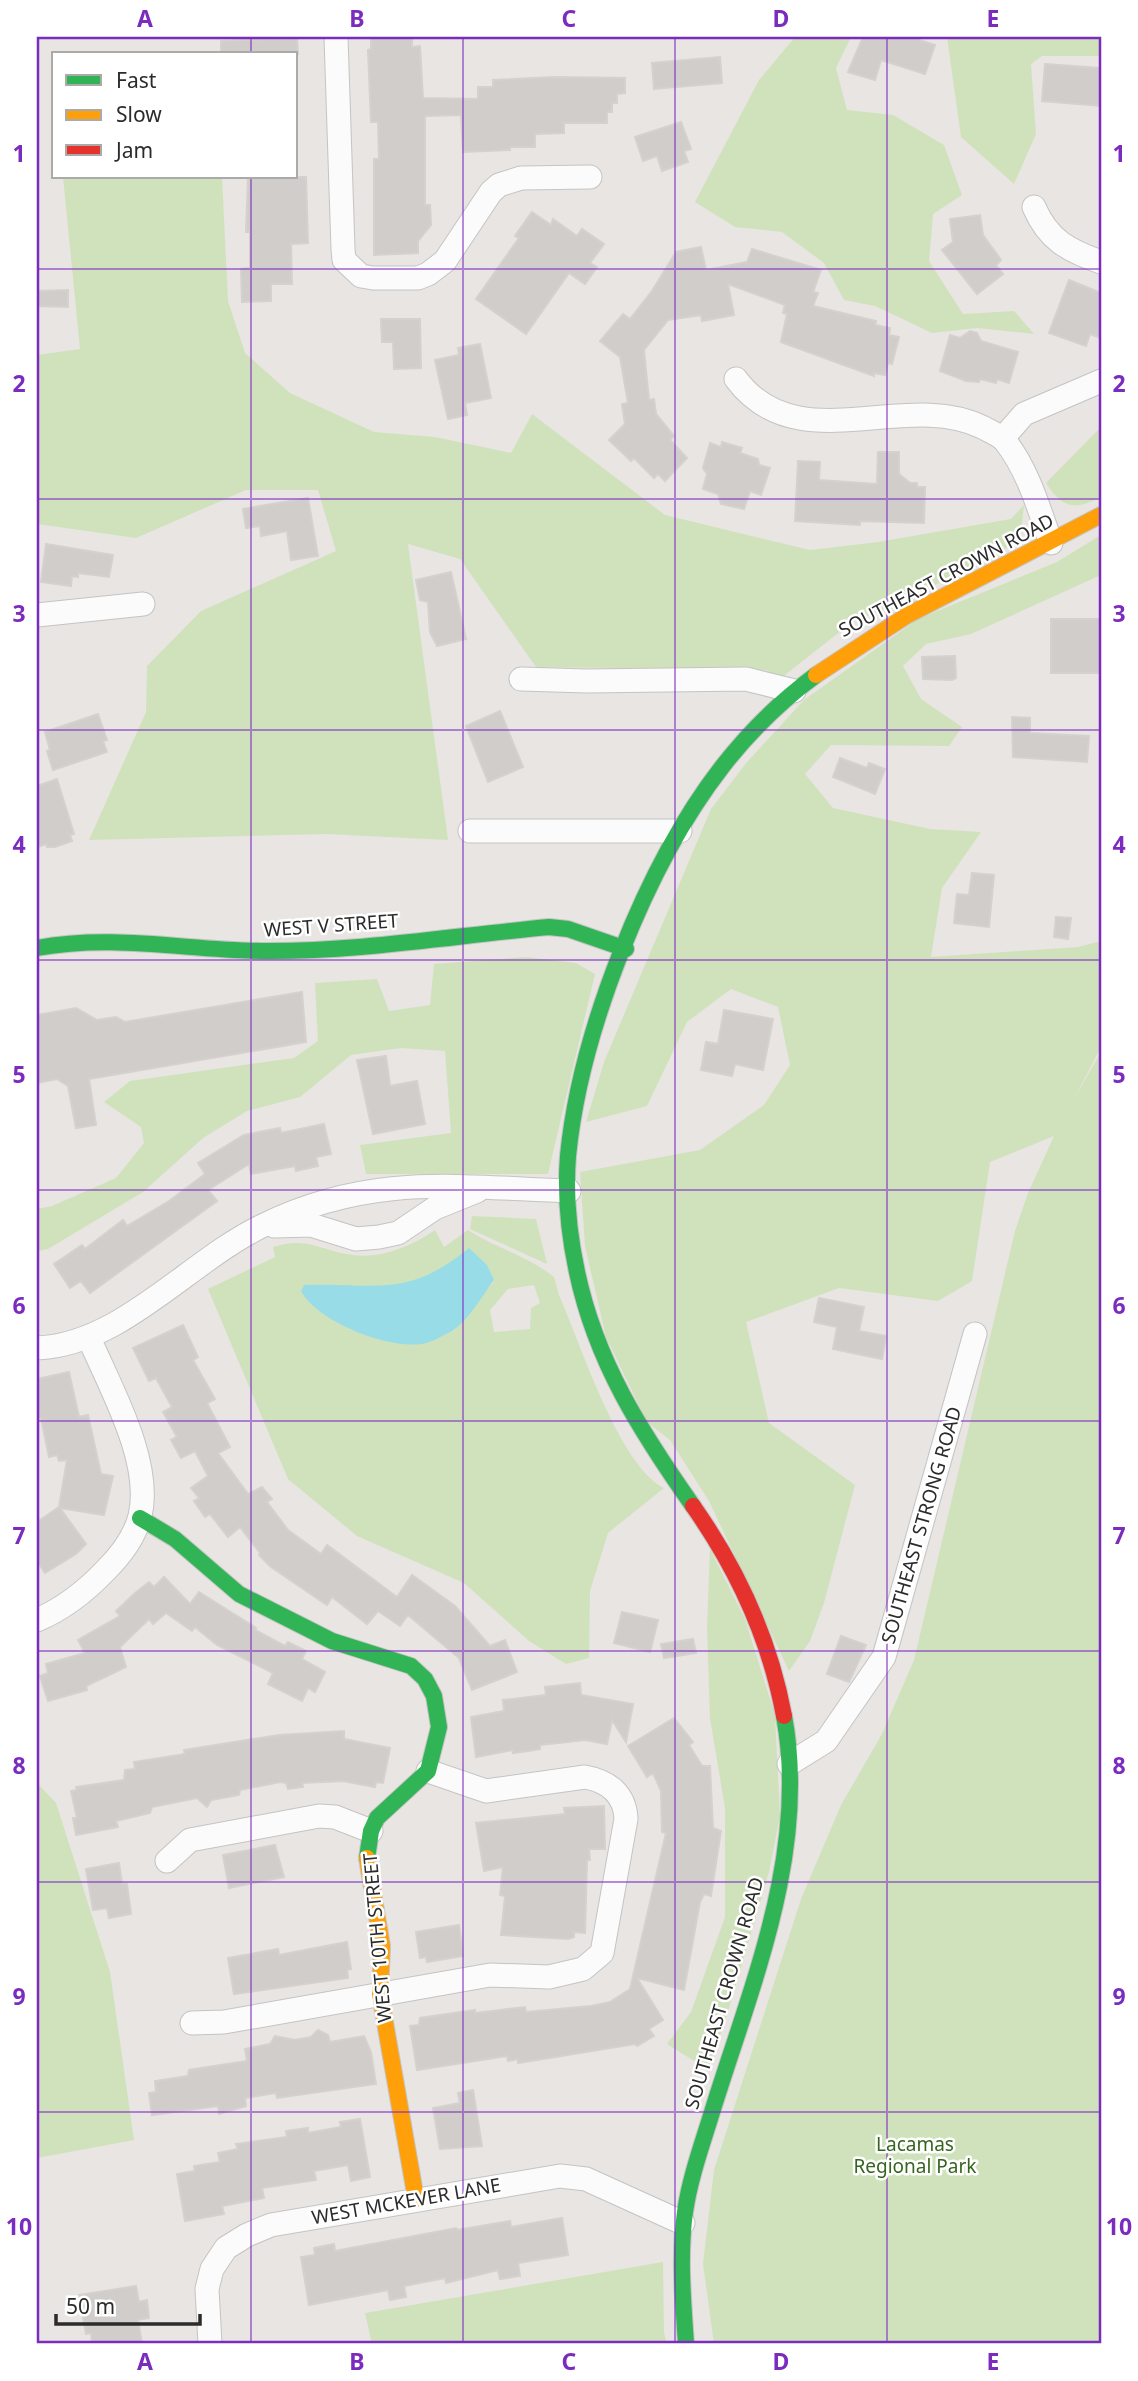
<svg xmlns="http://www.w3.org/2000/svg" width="1138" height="2381" viewBox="0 0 1138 2381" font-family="'Noto Sans',sans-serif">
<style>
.green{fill:#d0e2bc;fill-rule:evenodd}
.water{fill:#98dce7}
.building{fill:#d0cdcb;stroke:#d4d1ce;stroke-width:2}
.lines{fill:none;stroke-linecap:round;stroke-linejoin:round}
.street-casing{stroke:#c4c4c4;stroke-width:25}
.fast-casing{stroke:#c4c4c4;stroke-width:18}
.slow-casing{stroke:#c4c4c4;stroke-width:18}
.jam-casing{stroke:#c4c4c4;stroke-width:18}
.street{stroke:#fcfbfb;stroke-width:23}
.fast{stroke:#30b455;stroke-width:16}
.slow{stroke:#ff9f0a;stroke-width:16}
.jam{stroke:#e5322d;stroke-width:16}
.grid{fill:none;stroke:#7b2cbf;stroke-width:2;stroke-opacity:0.55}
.labels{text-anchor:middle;stroke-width:5;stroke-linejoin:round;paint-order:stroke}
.street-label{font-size:19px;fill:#2b2b2b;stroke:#fff}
.park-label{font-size:19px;fill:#35651e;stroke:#fff}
.neatline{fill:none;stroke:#7b2cbf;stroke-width:2.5}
.grid-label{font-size:23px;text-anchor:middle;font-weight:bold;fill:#7b2cbf}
</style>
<rect width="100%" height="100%" fill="#e8e5e2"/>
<g class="green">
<path d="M795 37H851L836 68 847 110 893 115 944 145 962 195 933 214 929 261 963 314 1014 311 1034 334 977 328 932 333 875 306 844 300 824 263 782 232 735 227 695 202 759 80Z"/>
<path d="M947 37H1101V56H1042L1031 64 1036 134 1014 184 961 137Z"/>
<path d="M63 177H222L228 301 245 353 290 393 374 432 435 437 511 453 532 414 665 515 810 550 878 542 1011 519 1024 505 1020 541 900 603 851 623 776 682 767 670 536 667 460 559 408 544 448 840 327 834 89 840 146 712 147 666 201 611 336 551 318 490H246L136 538 37 524V355L80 349Z"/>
<path d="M1101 427V497C1074 511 1062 508 1046 483Z"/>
<path d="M1101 535V575L971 634 926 644 903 666 921 699 962 727 949 746 831 745 805 774 833 808 930 829 981 832 942 888 931 957 1078 947 1101 941V1047L1075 1097 1101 1052V2344H714L703 2264 714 2170 801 1899 841 1805 882 1734 914 1660 1015 1231 1028 1193 1054 1136 990 1162 972 1281 938 1301 839 1288 746 1322 769 1423 855 1485 824 1603 810 1641 789 1671 709 1501 670 1440 647 1422 606 1337 585 1246 580 1172 700 1150 764 1105 790 1065 778 1007 731 989 687 1022 647 1106 586 1122 604 1062 711 809 747 762 804 700 918 619 1057 562Z"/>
<path d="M526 957 576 963 595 974 548 1174H366L360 1145 451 1133 445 1051 401 1048 351 1055 300 1097 247 1111 203 1138 143 1192 48 1249 37 1251V1209L52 1206 116 1178 144 1143 141 1127 104 1102 130 1081 294 1058 318 1041 315 983 377 979 389 1011 430 1005 434 964Z"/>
<path d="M472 1216 536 1219 547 1264 470 1229Z"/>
<path d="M435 1230 444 1247 468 1230C497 1249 525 1254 554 1277L559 1295C580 1342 619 1466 664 1488L608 1533 590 1591 589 1658 566 1664 529 1641 464 1583 357 1536 288 1479 208 1289 275 1257 273 1247C308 1236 320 1251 353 1255 381 1259 412 1246 435 1230ZM445 1267 494 1281 454 1330H351L306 1299 354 1287 381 1288 414 1281ZM534 1285 540 1303 531 1308 530 1329 494 1332 490 1310 508 1289Z"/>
<path d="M710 1549 745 1619 775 1715 780 1816 769 1872 724 2025 707 2069 667 2044 691 2012 725 1917V1808L710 1718 707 1628Z"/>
<path d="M37 1783 56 1803 110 1972 134 2140 37 2158Z"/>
<path d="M663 2262 664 2333 667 2344H372L365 2313Z"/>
</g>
<path class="water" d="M469 1248 487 1265 494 1280C482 1296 469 1320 452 1331 444 1335 431 1343 422 1344 387 1349 318 1322 301 1291L304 1285C377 1282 405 1300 469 1248Z"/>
<g class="building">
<path d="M371 37H412V47L420 46 423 98 478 99V87H493V80L555 77 625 78V93L617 94V103H612V112H607V123H564V133L535 134V147H510V150L463 152 461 115 425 116V205H430L431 225 418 241V253L374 255V159H379L378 122H371L368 50 371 49Z"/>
<path d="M863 37H920L919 40 935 45 925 74 881 60 875 80 848 72Z"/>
<path d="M297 38 298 54H221V41Z"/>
<path d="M720 57 722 83 654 89 652 63Z"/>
<path d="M1045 64 1100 68 1101 106 1042 101Z"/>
<path d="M681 122 691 149 684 151 688 162 662 171 657 156 643 161 635 137Z"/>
<path d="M248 177H306L308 243 291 244 292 284H271V301L242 302 241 269 250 268V232H246Z"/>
<path d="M532 212 551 225 553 219 577 236 582 229 604 244 590 263 597 267 585 284 569 273 526 334 476 299 519 238 515 236Z"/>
<path d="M980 215 983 235 1001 260 996 265 1003 274 977 294 942 250 953 242 950 219Z"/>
<path d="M701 247 706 270 747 262 752 249 821 270 813 292 818 293 813 306 876 321 875 325 890 328 889 335 899 337 892 364 888 363 885 375 874 373V376L781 342 787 314 783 313 785 305 728 284 734 315 702 321 701 315 668 320 644 350 649 400 654 399 656 414 674 436 670 440 687 458 665 481 658 474 654 478 634 458 631 461 609 440 625 424 622 404 628 403 620 357 600 341 623 314 630 319 652 291 676 252Z"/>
<path d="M1069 280 1101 293V338L1090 334 1086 346 1049 333Z"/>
<path d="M68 290V307L38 306 37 291Z"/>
<path d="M381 319H420L421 368 394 369 393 342H382Z"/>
<path d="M970 331 977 333 981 341 1018 352 1009 383 997 379 996 383 980 379 979 382 966 381 940 371 950 335 960 338Z"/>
<path d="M480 344 491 398 465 403 467 415 448 419 435 360 459 355 458 348Z"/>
<path d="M722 442 742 448 740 453 758 459 759 465 770 468 761 495 750 491 744 509 721 504 718 494 703 489 707 474 703 468 710 443 721 447Z"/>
<path d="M878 452H899V474L910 483H917V487H925L924 523 860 521V525L795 521 798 461 820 462 819 480 877 484Z"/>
<path d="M308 498 318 556 291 560 287 531 261 536 260 526 246 528 243 509Z"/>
<path d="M46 544 113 555 109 577 78 573V577L72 576 71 586 41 582Z"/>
<path d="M451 572 466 639 437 646 430 632 428 602 420 600 416 580Z"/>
<rect x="1051" y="619" width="50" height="54"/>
<path d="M955 656 956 678 952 680 923 679 922 657Z"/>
<path d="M500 711 523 767 488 782 466 726Z"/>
<path d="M98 714 107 740 103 741 107 752 53 770 47 751 50 750 45 732Z"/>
<path d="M1012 717 1030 718V733L1089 736 1087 762 1013 757Z"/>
<path d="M840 758 867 768 869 763 885 769 875 794 833 777Z"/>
<path d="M57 779 74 834 70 835 72 841 55 847H47L46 844 37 847V786Z"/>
<path d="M972 873 994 875 989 927 954 923 957 894 969 895Z"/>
<path d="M1056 917 1071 918 1068 939 1054 937Z"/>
<path d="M302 992 306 1042 89 1079 96 1125 76 1128 68 1086 57 1079 37 1083V1015L76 1008 97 1020 116 1017 125 1022Z"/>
<path d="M724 1010 773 1019 763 1070 735 1064 732 1076 701 1070 706 1042 718 1044Z"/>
<path d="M386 1056 390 1086 417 1081 425 1124 373 1134 357 1060Z"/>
<path d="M324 1124 331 1154 316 1157 318 1166 296 1171 295 1166 251 1174 249 1164 208 1190 217 1201 90 1293 81 1281 70 1288 54 1264 82 1245 85 1249 123 1220 127 1226 169 1201 205 1174 198 1163 244 1135 280 1128 281 1133Z"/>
<path d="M819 1298 864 1307 859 1331 886 1336 882 1359 833 1349 837 1327 814 1322Z"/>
<path d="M183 1325 198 1357 193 1360 215 1399 207 1403 230 1447 218 1453 248 1494 262 1487 272 1499 267 1502 288 1530 321 1554 327 1545 397 1597 412 1575 455 1606 490 1646 505 1640 517 1672 472 1690 459 1658 408 1615 400 1626 378 1611 367 1624 332 1597 327 1605 271 1567 259 1555 260 1553 240 1527 228 1537 210 1514 205 1517 194 1501 199 1498 191 1488 208 1476 195 1451 181 1458 171 1440 177 1437 163 1412 172 1407 156 1378 149 1381 133 1348Z"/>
<path d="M69 1372 79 1417 88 1415 101 1474 113 1476 104 1515 60 1508 86 1544 76 1554 45 1573 37 1561V1522L59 1507 67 1460 59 1461 57 1455 49 1457 41 1418H37V1379Z"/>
<path d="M164 1577 190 1604 199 1592 256 1628 255 1630 285 1646 288 1642 306 1651 302 1659 325 1672 315 1692 308 1688 302 1701 268 1684 273 1673 217 1645 195 1627 192 1631 166 1613 153 1624 149 1619 120 1647 126 1667 86 1686 87 1690 48 1701 40 1676 48 1673 46 1664 85 1653 78 1640 120 1616 116 1611 135 1593 149 1582 154 1587Z"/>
<path d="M622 1612 658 1620 650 1652 614 1643Z"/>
<path d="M841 1636 866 1645 849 1682 827 1674Z"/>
<path d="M693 1639 696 1653 664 1658 661 1644Z"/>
<path d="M580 1683 581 1695 633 1704 626 1742 612 1720 607 1744 585 1740 540 1745V1749L535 1750 513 1753V1750L476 1757 471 1717 504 1711 503 1700 546 1695 545 1687Z"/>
<path d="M674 1718 693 1742 689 1745 702 1766H710L713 1828 721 1831 711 1896 704 1894 700 1902 684 1990 637 1978 663 2020 649 2029 654 2036 637 2046 635 2044 518 2063V2059L508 2061 507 2056 417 2070 410 2026 419 2025 420 2018 475 2010V2013L525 2007 526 2012 591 2006 610 2002 630 1989 666 1833 662 1832 661 1791 653 1773 647 1777 628 1746Z"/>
<path d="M344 1731V1739L390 1748 383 1783 376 1782 375 1787 343 1781 302 1783 303 1787 288 1789 286 1783 280 1782 240 1790 239 1795 211 1800 207 1807 197 1798 152 1807 150 1813 116 1821 118 1827 76 1835 73 1818H77L71 1791 77 1790 76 1787 124 1780 125 1770 135 1769 134 1762 185 1754 184 1750 279 1735Z"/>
<path d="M604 1806 605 1849H589L590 1860H587L585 1933 574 1932V1937L568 1939 501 1935 505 1896 500 1895 503 1867 484 1871 476 1823 565 1814 564 1808Z"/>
<path d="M275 1845 284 1877 229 1888 223 1855Z"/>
<path d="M119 1863 122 1884H127L131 1914 109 1918 107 1908 93 1910 86 1869Z"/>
<path d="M459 1925 463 1956 427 1962 426 1957 420 1958 416 1932Z"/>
<path d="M347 1942 351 1969 347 1970 348 1978 234 1994 228 1958 278 1949 279 1955Z"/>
<path d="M318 2030 328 2035 330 2042 364 2036 371 2052 376 2084 277 2098 276 2093 245 2098 246 2106 219 2114 218 2106 152 2115 149 2093 156 2092 155 2081 188 2076 189 2070 247 2061 245 2049 270 2044 275 2036 295 2040 311 2037Z"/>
<path d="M473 2090 482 2146 440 2149 433 2108 460 2103 458 2093Z"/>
<path d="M360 2119 370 2177 351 2181 348 2165 314 2171 316 2180 262 2188 264 2198 222 2206 224 2214 185 2221 177 2174 195 2171 194 2166 220 2162 218 2153 238 2149 236 2144 287 2137 286 2131 308 2128V2133L341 2127 340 2122Z"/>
<path d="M562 2218 568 2255 518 2263 520 2276 500 2279 498 2270 446 2283 445 2278 404 2286 406 2297 390 2300 388 2290 309 2305 301 2257 315 2255 314 2248 334 2244 335 2251 456 2228 457 2230 510 2221 511 2227Z"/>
<path d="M136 2286 139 2302 147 2300 149 2318 138 2320 142 2344H92L91 2333 86 2334 79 2295Z"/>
</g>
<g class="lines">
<defs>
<g id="street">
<path d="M336 37 343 249 344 260 361 276 373 278H418L428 274 445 261 491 192 499 185 521 178 590 177"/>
<path d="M1034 207C1048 240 1069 251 1101 262"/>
<path d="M736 379C797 461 904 389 982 427 989 431 1000 435 1005 441 1028 470 1039 509 1051 543"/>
<path d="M1003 438 1024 414 1101 381"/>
<path d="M37 615 143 604"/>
<path d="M521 679 587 681 746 679 794 691"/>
<path d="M470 831H680"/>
<path d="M274 1226 311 1225 356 1239 379 1237 398 1233 435 1208 477 1191"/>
<path d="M37 1348C121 1345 189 1261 262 1226 370 1173 455 1187 569 1191"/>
<path d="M37 1620C63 1609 86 1591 106 1570 120 1556 135 1536 140 1516 153 1462 110 1387 89 1338"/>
<path d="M789 1764 826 1741 884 1657 975 1334"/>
<path d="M167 1861 190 1840 319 1816 335 1817 371 1831"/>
<path d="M192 2023 224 2022 490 1975 549 1977 583 1969 602 1953 626 1819C625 1794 608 1781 585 1777L486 1791 428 1771"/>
<path d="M210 2344 207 2289 212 2269 226 2248 247 2235 271 2225 560 2176 586 2179 683 2223"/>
</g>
<g id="fast">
<path d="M37 948C113 934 185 950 261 951 357 952 453 936 549 927L568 929 626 949"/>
<path d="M693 1506C641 1432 596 1362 577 1272 569 1235 565 1194 568 1156 580 1033 646 865 722 767 749 732 781 701 816 675"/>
<path d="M140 1518 175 1539 239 1594 332 1641 411 1666 425 1679 434 1696 439 1727 428 1771 377 1818 371 1831 367 1858"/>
<path d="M686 2344C683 2299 679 2256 685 2212 690 2177 703 2142 713 2109 752 1984 809 1850 784 1716"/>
</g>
<g id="slow">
<path d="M816 675 906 616 1101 515"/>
<path d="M367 1858 382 1946 380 1994 416 2199"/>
</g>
<path id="jam" d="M693 1506C738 1570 770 1640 784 1716"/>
</defs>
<use href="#street" class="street-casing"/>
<use href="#fast" class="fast-casing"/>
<use href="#slow" class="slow-casing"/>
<use href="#jam" class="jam-casing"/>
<use href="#street" class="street"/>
<use href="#fast" class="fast"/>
<use href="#slow" class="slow"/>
<use href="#jam" class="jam"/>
</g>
<path class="grid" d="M251 37V54M463 37V2344M675 37V2344M887 37V2344M251 177V2344M37 269H1101M37 499H1101M37 730H1101M37 960H1101M37 1190H1101M37 1421H1101M37 1651H1101M37 1882H1101M37 2112H1101"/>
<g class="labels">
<g class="street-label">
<text transform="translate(946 575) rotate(-28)" y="7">SOUTHEAST CROWN ROAD</text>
<text transform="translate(331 925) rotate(-4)" y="7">WEST V STREET</text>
<text transform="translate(921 1525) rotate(-74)" y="7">SOUTHEAST STRONG ROAD</text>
<text transform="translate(377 1938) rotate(-95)" y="7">WEST 10TH STREET</text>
<text transform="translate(724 1993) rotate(-74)" y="7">SOUTHEAST CROWN ROAD</text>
<text transform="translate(406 2201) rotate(-10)" y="7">WEST MCKEVER LANE</text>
</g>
<g class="park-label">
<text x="915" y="2151">Lacamas<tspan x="915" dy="22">Regional Park</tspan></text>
</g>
</g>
<rect width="1138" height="2381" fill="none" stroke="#ffffff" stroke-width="77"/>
<rect x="52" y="52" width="245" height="126" fill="#ffffff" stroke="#aaaaaa" stroke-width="2"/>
<rect x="66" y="75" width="35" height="10" fill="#30b455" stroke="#aaaaaa" stroke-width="2"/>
<text x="116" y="88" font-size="21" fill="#2b2b2b">Fast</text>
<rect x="66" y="110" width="35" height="10" fill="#ff9f0a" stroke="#aaaaaa" stroke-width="2"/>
<text x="116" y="122" font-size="21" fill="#2b2b2b">Slow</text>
<rect x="66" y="145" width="35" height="10" fill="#e5322d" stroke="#aaaaaa" stroke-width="2"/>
<text x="116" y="158" font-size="21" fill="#2b2b2b">Jam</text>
<path d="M56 2314v10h144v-10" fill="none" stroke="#2b2b2b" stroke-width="3.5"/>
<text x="66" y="2314" font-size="21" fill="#2b2b2b" stroke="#ffffff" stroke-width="5" paint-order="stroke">50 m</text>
<rect x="38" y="38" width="1062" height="2304" class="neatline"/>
<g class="grid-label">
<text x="145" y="27">A</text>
<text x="357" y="27">B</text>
<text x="569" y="27">C</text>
<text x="781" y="27">D</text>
<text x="993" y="27">E</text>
<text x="19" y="162">1</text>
<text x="1119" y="162">1</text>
<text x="19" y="392">2</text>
<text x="1119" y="392">2</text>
<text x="19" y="622">3</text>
<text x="1119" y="622">3</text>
<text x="19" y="853">4</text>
<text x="1119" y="853">4</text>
<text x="19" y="1083">5</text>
<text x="1119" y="1083">5</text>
<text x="19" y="1314">6</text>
<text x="1119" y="1314">6</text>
<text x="19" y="1544">7</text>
<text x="1119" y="1544">7</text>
<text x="19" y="1774">8</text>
<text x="1119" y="1774">8</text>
<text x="19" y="2005">9</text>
<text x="1119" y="2005">9</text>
<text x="19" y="2235">10</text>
<text x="1119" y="2235">10</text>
<text x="145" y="2370">A</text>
<text x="357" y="2370">B</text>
<text x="569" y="2370">C</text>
<text x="781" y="2370">D</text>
<text x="993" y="2370">E</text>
</g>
</svg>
